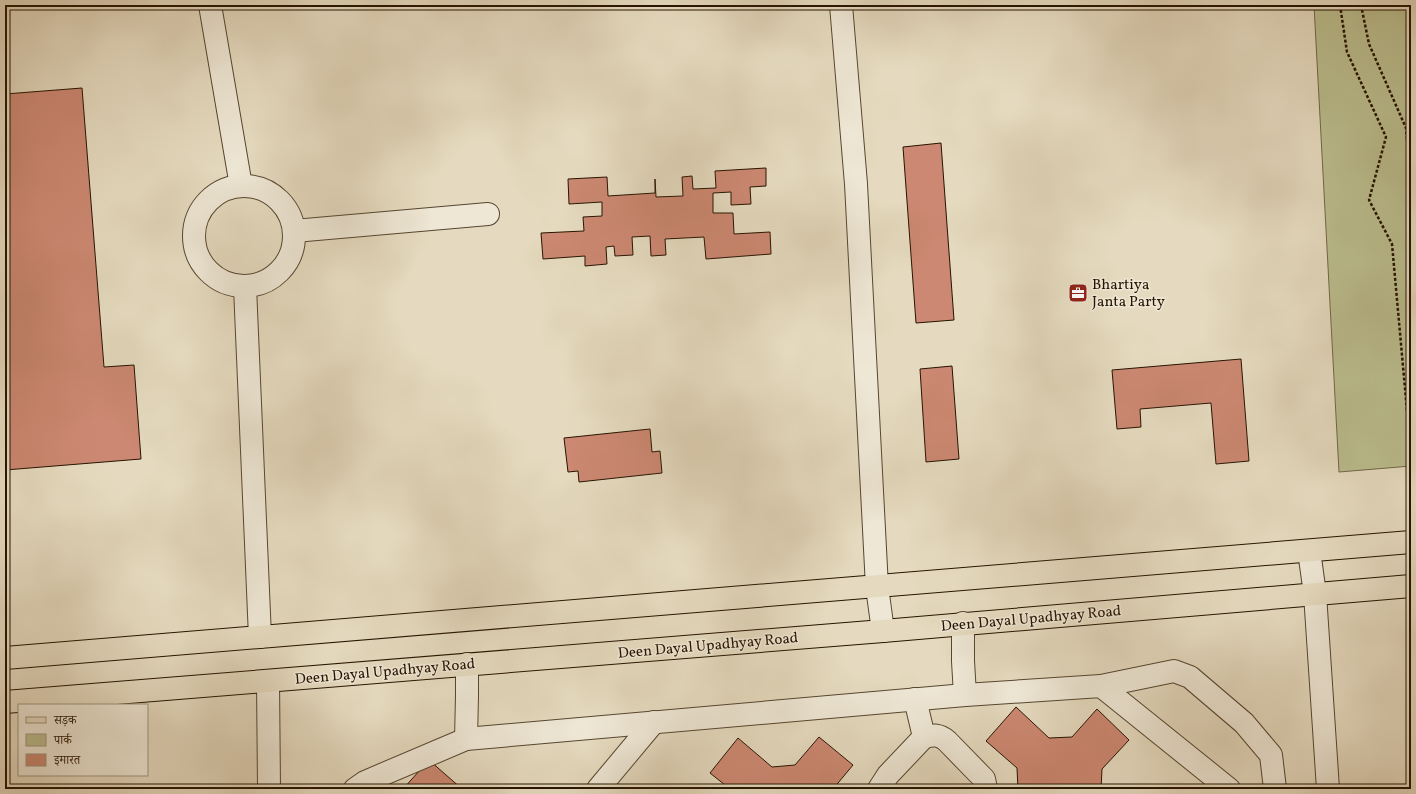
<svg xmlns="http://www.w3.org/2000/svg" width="1416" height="794" viewBox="0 0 1416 794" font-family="Vollkorn,'Noto Serif Devanagari',serif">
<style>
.green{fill:#bbbd8e;stroke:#706848}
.building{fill:#cc8872;stroke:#261401}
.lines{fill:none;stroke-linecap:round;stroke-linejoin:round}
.minor-casing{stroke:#564630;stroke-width:24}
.major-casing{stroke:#261401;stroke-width:24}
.path{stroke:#261401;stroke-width:2.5;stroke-dasharray:3 2;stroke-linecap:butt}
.minor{stroke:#eee7d5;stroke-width:22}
.major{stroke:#e5dabf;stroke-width:22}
.labels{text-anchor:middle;stroke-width:3;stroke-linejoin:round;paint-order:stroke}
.poi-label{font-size:15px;fill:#261401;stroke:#eee7d5;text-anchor:start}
.street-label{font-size:15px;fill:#261401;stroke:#eee7d5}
</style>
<rect width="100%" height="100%" fill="#e5dabf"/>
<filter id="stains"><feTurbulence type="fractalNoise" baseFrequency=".005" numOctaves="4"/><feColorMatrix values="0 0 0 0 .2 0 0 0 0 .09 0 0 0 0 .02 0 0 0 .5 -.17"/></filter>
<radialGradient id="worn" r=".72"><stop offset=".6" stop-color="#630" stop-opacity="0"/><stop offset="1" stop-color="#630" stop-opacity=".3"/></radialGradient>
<path class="green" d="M1314 5H1411V466L1339 472Z"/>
<g class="building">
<path d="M82 88 104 367 134 365 141 459 5 470V94Z"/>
<path d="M941 143 954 320 916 323 903 147Z"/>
<path d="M766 168V186L750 187 751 204 731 205V192L713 193V213H733L734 234 770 232 771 254 706 259 704 237 665 239 666 255 651 256 650 236 632 237 633 255 615 256 614 246 606 247 607 264 585 266V256L543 259 541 233 584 231 583 217 602 216V202L569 204 568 179 607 177 608 196 655 193V179L656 197 683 196 682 177 692 176 693 189 716 188 715 171Z"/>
<path d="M1241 359 1249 461 1216 464 1211 403 1140 409 1141 427 1117 429 1112 370Z"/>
<path d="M952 366 959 459 926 462 920 369Z"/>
<path d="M650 429 652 452 660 451 662 473 579 482 578 471 568 472 564 438Z"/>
<path d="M1016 707 1049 738 1072 737 1097 709 1129 740 1102 769 1101 789H1018L1017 768 986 741Z"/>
<path d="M819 737 853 765 833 789H730L710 773 738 738 772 767 795 765Z"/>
<path d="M429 760 462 789H403Z"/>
</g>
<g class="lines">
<defs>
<g id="minor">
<path d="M210 5 241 186"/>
<path d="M841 5 856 184 877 587 883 631"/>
<circle cx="244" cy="236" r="50"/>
<path d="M294 231 488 214"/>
<path d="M245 287 260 637"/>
<path d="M1309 551 1315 594 1328 789"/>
<path d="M963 623V661L965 695"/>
<path d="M268 681 269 789"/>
<path d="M1101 686 1174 671 1190 677 1244 723 1271 755 1275 789"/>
<path d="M924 737C934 735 939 734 947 741L984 779 986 789"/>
<path d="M466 739 965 695 1101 686 1229 789"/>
<path d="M355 789 365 782 466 739 467 696V664"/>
<path d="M598 789 654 722"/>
<path d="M879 789 888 775 924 737 915 699"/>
</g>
<g id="major">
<path d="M5 658 1411 542"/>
<path d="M5 702 883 631 1411 586"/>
</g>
</defs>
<use href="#minor" class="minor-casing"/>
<use href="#major" class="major-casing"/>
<g class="path">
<path d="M1340 5 1347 52 1386 137 1369 200 1392 244 1410 444H1411"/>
<path d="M1361 5 1369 44 1406 128 1411 186"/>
</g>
<use href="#minor" class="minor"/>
<use href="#major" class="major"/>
</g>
<defs>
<symbol id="office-square" viewBox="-11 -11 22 22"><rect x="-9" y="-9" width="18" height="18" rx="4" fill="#8f2418" stroke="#eee7d5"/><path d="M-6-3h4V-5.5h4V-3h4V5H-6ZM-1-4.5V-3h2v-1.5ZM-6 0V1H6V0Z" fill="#fff"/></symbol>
</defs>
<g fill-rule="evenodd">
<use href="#office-square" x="1067" y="282" width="22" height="22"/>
</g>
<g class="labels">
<g class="poi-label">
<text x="1092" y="289">Bhartiya<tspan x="1092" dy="17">Janta Party</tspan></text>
</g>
<g class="street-label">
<text transform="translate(1031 618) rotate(-5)" y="5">Deen Dayal Upadhyay Road</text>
<text transform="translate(708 645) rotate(-5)" y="5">Deen Dayal Upadhyay Road</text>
<text transform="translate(385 671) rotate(-5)" y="5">Deen Dayal Upadhyay Road</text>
</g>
</g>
<rect width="1416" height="794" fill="none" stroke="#e5dabf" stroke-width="20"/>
<rect x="6" y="6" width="1404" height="782" fill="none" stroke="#261401" stroke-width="2"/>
<rect x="10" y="10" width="1396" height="774" fill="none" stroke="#261401"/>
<rect x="18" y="704" width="130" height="72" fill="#eee7d5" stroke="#9e9380"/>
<rect x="26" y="717" width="20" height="6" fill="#e5dabf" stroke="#9e9380"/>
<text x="54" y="724" font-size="12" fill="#261401">सड़क</text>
<rect x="26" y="734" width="20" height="12" fill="#bbbd8e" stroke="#9e9380"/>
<text x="54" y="744" font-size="12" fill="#261401">पार्क</text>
<rect x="26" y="754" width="20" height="12" fill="#cc8872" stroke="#9e9380"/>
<text x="54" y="764" font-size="12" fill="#261401">इमारत</text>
<rect width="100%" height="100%" filter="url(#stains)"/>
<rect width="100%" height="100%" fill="url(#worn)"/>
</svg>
